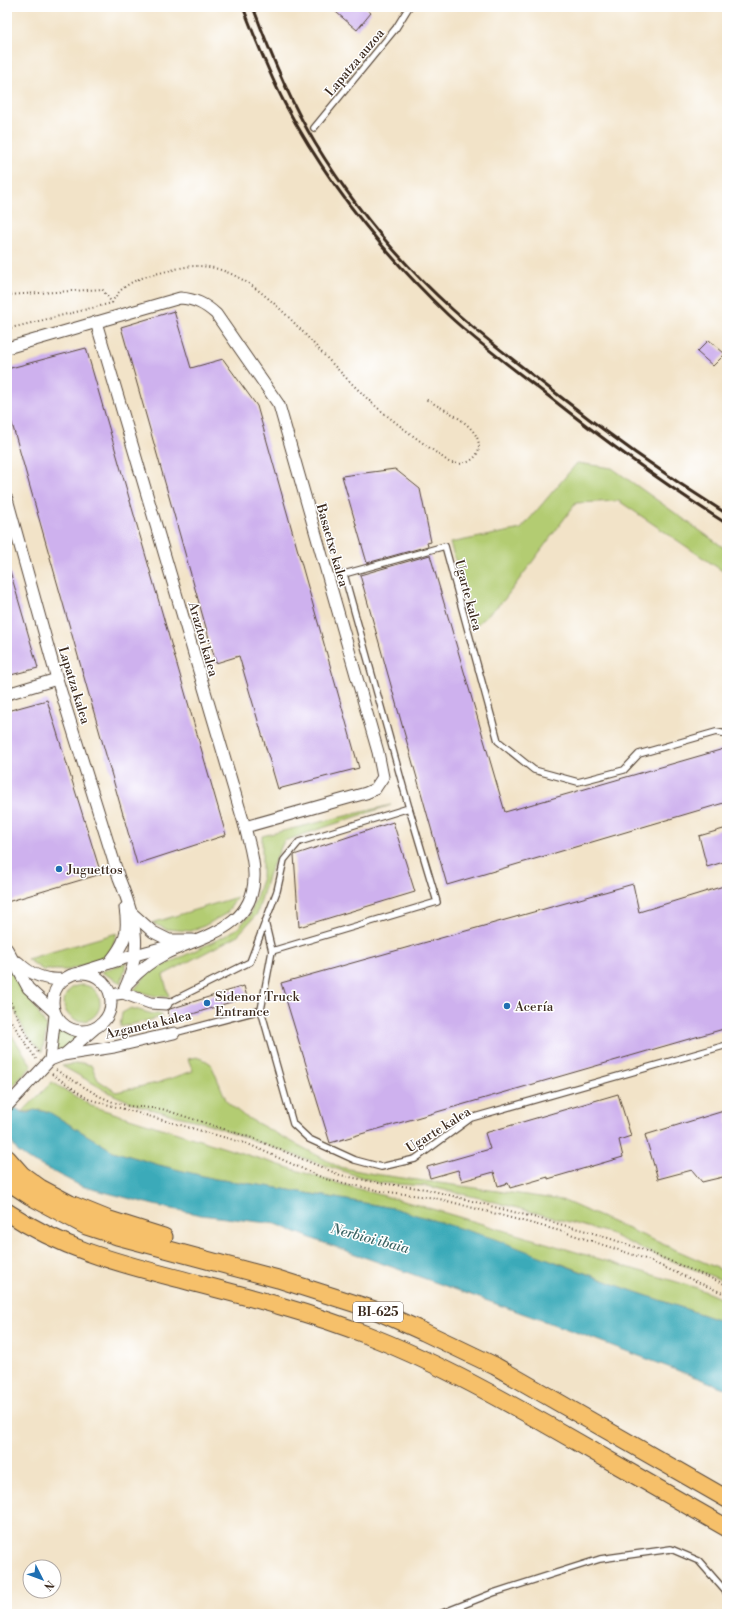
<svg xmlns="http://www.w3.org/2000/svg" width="734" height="1621" viewBox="0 0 734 1621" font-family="'Libre Bodoni',serif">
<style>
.green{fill:#b3cc72;stroke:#777b48}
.water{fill:#3baab9;stroke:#3b6a6c}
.building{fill:#ceb1ee}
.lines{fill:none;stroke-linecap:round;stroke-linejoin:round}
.service-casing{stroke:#564638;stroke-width:8}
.minor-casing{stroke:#564638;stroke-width:13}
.primary-casing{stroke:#564638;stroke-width:19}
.path{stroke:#564638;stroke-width:2;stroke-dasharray:1 3;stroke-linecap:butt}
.service{stroke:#fff;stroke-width:5.5}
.minor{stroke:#fff;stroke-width:11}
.primary{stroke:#f6c06b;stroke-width:17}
.rail{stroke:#3b2a1e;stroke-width:3}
.poi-dot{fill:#1f6fb2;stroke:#fff;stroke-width:1.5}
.labels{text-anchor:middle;stroke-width:3;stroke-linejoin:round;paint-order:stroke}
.shield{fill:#fff;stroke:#766a62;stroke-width:1}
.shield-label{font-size:12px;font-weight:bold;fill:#3b2a1e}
.street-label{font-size:13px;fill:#3b2a1e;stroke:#fff}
.poi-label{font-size:13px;fill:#3b2a1e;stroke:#fff;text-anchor:start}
.water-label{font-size:14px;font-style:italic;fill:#3b6464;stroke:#fff}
</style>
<rect width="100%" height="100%" fill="#fff"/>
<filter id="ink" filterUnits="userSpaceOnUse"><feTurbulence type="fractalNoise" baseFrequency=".025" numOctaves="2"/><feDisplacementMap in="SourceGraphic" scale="8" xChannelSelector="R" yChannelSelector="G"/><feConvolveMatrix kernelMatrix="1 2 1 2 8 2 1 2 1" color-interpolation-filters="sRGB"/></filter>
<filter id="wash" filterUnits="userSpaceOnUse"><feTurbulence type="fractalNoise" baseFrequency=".012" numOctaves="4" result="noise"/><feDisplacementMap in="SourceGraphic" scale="16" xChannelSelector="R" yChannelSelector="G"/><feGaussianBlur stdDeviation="0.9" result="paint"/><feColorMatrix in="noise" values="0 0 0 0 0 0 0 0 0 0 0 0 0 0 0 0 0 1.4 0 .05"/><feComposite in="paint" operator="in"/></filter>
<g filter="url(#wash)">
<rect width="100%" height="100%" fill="#f2e3c8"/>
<g class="green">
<path d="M577 463 612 468 727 550V574L619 501 576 503 504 600 475 626 450 543 521 529Z"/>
<path d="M391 805 284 841 269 873 257 914 237 936 163 975 169 997 155 996 134 990 148 973 223 937 238 928 250 915 262 880V836Z"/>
<path d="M237 897 227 913 204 926 190 931 166 929 152 923Z"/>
<path d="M117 933 111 950 101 959 69 970H43L27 959Z"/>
<path d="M127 962 121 983 101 972Z"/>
<path d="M7 963 47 1027 42 1052 26 1034 7 995Z"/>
<circle cx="82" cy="1003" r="18"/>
<path d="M131 1008 153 1014H161L162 1017 120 1027 122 1013Z"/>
<path d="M7 1028 32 1066 7 1092Z"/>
<path d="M58 1029 79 1038 53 1055Z"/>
<path d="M196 1057 205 1060 211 1064 227 1102 244 1116 339 1167 374 1174 562 1200 724 1271 727 1273V1282L644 1250 606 1232 484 1199 427 1186 379 1183 294 1155 209 1124 142 1107 114 1095 62 1066 82 1063 91 1065 98 1080 116 1092 157 1083 193 1071 188 1059Z"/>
<path d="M52 1082 91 1106 337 1183 432 1209 697 1288 727 1301V1323L627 1289 562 1264 393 1208 266 1186 215 1179 159 1165 113 1151 62 1120 41 1110 22 1112Z"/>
</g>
<path class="water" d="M7 1103 22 1112 28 1113 34 1110 49 1112 113 1151 159 1165 215 1179 266 1186 393 1208 492 1238 627 1289 727 1323V1389L578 1333 313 1239 276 1224 201 1215 154 1205 81 1186 28 1159 18 1152 10 1140 9 1132 7 1130Z"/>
<g id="blocks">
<g class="building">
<path d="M330 7H364L371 13 357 30Z"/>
<path d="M174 311 191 368 223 359 257 406 359 768 278 789 239 656 216 663 121 327Z"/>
<path d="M709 340 725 354 713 366 697 352Z"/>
<path d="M86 348 226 835 137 864 7 406V369Z"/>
<path d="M395 469 420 489 431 542 427 543 428 546 367 563 342 476Z"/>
<path d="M430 555 505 812 727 748V802L447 885 360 575Z"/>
<path d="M7 571H10L38 668 7 676Z"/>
<path d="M47 700 101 874 7 902V711Z"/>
<path d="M393 822 415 892 299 927 294 855Z"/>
<path d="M727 828V861L707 867 699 836Z"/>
<path d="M633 884 639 912 727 885V1028L330 1143 281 983Z"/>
<path d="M244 986 247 997 170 1021 168 1011 170 1009Z"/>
<path d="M618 1094 631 1136 619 1140 623 1157 548 1179V1177L510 1188 508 1183 498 1186 494 1172 462 1181 458 1170 430 1178 427 1167 490 1149 485 1133Z"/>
<path d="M727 1110V1176L702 1182 692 1170 658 1179 645 1135Z"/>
</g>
</g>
</g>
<g filter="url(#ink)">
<use href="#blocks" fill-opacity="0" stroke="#564638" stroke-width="1"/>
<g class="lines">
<defs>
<g id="service">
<path d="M314 128 396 28 409 7"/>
<path d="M265 922 272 951 261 1010 293 1124 309 1139 355 1160 381 1167 415 1159 471 1118 727 1045"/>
<path d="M272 951 437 902 409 808"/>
<path d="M166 1004 250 962 277 891 284 860 299 842 409 808 344 574 445 546 498 741 534 770 578 782 624 770 639 754 716 732 727 734"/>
<path d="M174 1033 261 1010"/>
<path d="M440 1614 493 1593 600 1559 671 1549 699 1561 727 1593"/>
</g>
<g id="minor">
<path d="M96 322 245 827C249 844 255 861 254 878 253 929 201 936 165 954 151 961 139 971 129 982"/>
<path d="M7 348 180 298C195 299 205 304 216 314L279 405 378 752 383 777 375 789 366 793 245 827"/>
<path d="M7 499 57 679 119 878C136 920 144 950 123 993"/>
<path d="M7 694 57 679"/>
<path d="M133 914 153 932 169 940H193"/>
<path d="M7 949 28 988 54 1012"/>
<path d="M18 962C31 975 45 981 64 979"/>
<path d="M109 963C125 943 129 934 125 908"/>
<path d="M81 972 135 955 172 945"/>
<circle cx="82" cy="1002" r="29"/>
<path d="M117 994 123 993 150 1003 166 1004"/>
<path d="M65 1054 94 1029"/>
<path d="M50 1060 55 1015"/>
<path d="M7 1106 50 1060 63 1055 114 1047 174 1033"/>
</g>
<g id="primary">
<path d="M7 1158 22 1175 40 1188 70 1204 107 1219 164 1237"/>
<path d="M7 1181 30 1196 86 1226 117 1236 278 1279 375 1310 424 1332 495 1366 727 1499"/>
<path d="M7 1212C67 1252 127 1265 195 1283 253 1298 311 1313 367 1335 431 1360 491 1393 551 1427 610 1461 668 1494 727 1528"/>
</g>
</defs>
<use href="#service" class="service-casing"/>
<use href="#minor" class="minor-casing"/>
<use href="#primary" class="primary-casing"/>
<g class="path">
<path d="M7 295 102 289 112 303"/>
<path d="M112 303C119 286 138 278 155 274 169 271 183 266 197 266 248 266 293 322 325 356 340 372 356 388 372 403 396 424 423 443 449 462 472 470 489 449 472 430 460 416 441 408 425 399"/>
<path d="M7 329 112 303"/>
<path d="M7 995 26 1034 39 1054"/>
<path d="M7 1015 36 1059"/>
<path d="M56 1070 99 1096 113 1102 129 1106 162 1109 255 1139 340 1175 379 1183 426 1189 590 1232 644 1250 727 1285"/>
<path d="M52 1074 88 1099 248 1144 325 1179 381 1191 436 1198 564 1232 643 1258 727 1295"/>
</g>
<use href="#service" class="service"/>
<use href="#minor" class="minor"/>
<use href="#primary" class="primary"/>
<g class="rail">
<path d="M243 7C256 40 268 72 285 104 327 183 383 253 448 315 479 344 514 369 547 395 605 441 664 484 727 524"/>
<path d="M253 7C270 53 289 100 315 143 352 204 400 262 453 310 482 336 513 360 544 384 603 431 663 474 727 514"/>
</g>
</g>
</g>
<g class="poi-dot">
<circle cx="59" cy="869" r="4"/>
<circle cx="207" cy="1003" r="4"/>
<circle cx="507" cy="1006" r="4"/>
</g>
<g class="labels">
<rect class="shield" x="353" y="1302" width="50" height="20" rx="3"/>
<g class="shield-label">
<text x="378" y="1316">BI-625</text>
</g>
<g class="street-label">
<text transform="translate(354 62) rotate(-50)" y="5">Lapatza auzoa</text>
<text transform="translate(333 545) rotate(74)" y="5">Basaetxe kalea</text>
<text transform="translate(469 595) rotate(75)" y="5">Ugarte kalea</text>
<text transform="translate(204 639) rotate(74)" y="5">Araztoi kalea</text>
<text transform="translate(75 685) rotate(73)" y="5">Lapatza kalea</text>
<text transform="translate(148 1024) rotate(-13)" y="5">Azganeta kalea</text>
<text transform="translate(438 1129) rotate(-32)" y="5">Ugarte kalea</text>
</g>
<g class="poi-label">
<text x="67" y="874">Juguettos</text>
<text x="215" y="1001">Sidenor Truck<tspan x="215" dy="15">Entrance</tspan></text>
<text x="515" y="1011">Acería</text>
</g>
<g class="water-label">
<text transform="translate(370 1238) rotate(15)" y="5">Nerbioi ibaia</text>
</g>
</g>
<rect width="734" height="1621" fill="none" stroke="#fff" stroke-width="24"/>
<g transform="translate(42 1579) rotate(132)"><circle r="19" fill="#ffffff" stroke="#b1aaa5"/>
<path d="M0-3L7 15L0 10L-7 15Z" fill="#1f6fb2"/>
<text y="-6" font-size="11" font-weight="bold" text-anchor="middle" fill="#3b2a1e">N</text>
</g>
</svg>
